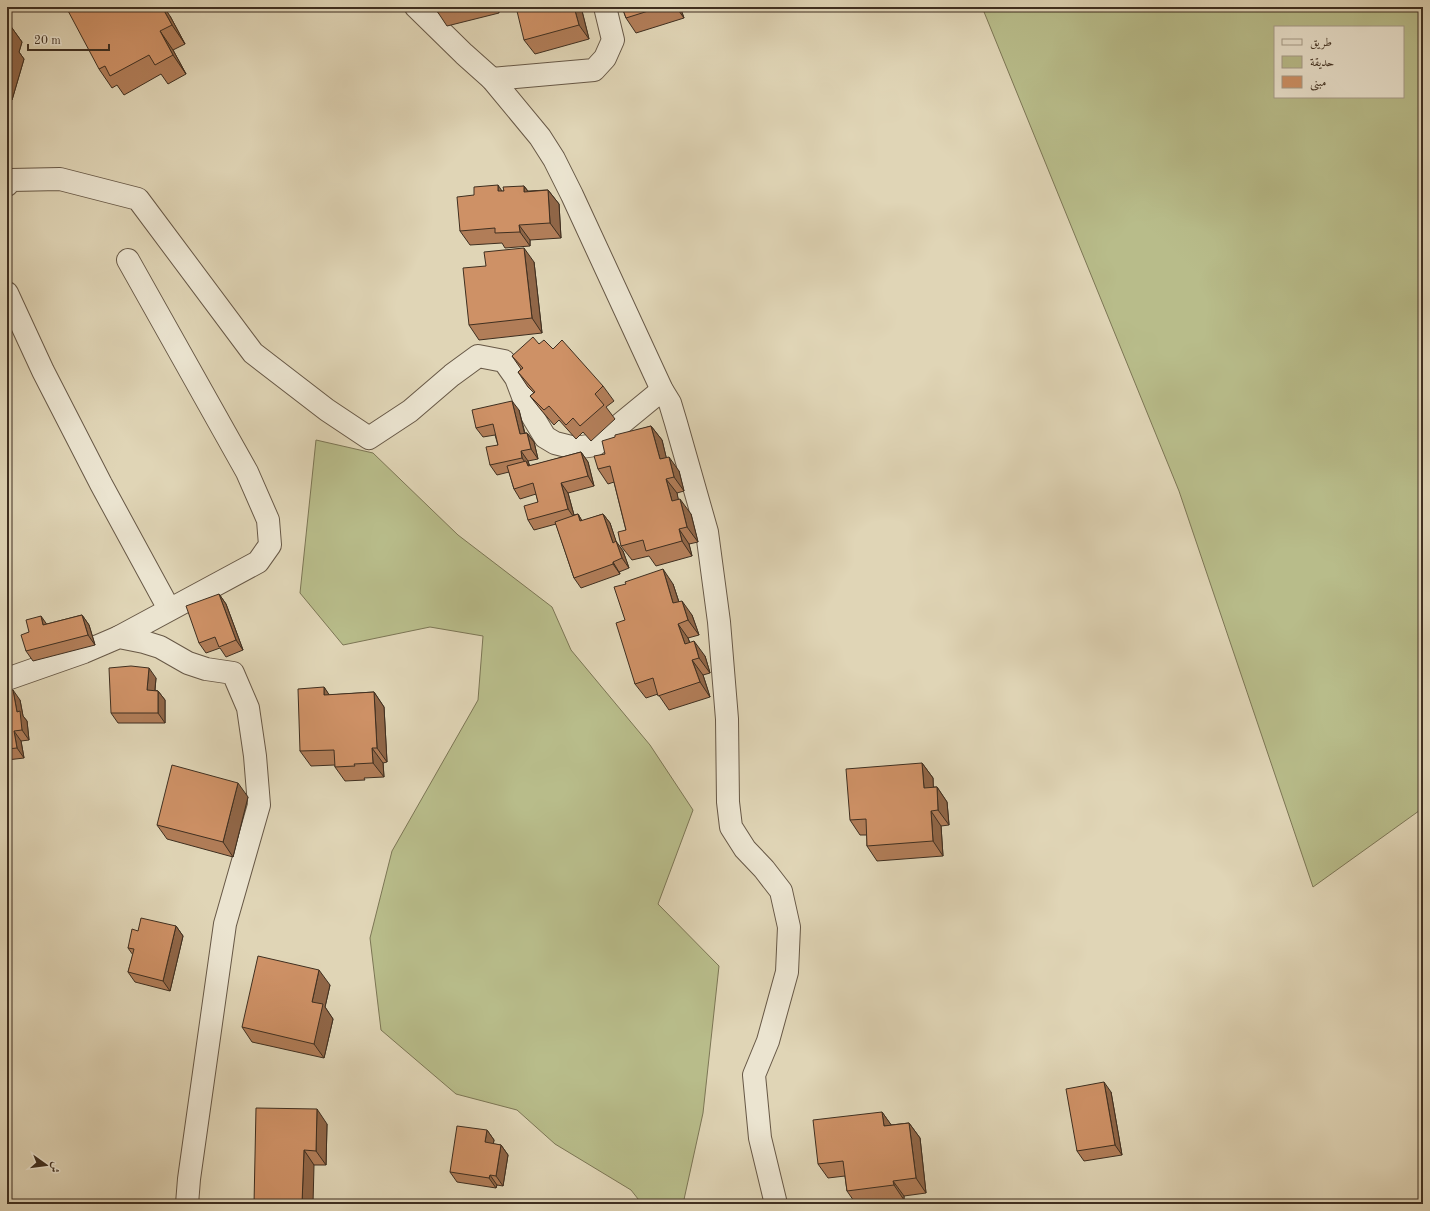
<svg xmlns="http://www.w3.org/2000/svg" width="1430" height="1211" viewBox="0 0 1430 1211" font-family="'Old Standard TT',Amiri,serif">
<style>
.green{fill:#b8bc8a;stroke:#7c7655;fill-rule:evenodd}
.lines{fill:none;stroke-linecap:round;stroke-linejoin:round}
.minor-casing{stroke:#675846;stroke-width:24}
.minor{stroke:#ebe4d0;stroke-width:22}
.wall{fill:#b17d58;stroke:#3f2f20}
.shaded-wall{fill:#906647;stroke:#3f2f20}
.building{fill:#ce9166;stroke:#3f2f20}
</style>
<rect width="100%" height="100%" fill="#e0d5b6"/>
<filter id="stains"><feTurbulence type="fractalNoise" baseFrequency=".005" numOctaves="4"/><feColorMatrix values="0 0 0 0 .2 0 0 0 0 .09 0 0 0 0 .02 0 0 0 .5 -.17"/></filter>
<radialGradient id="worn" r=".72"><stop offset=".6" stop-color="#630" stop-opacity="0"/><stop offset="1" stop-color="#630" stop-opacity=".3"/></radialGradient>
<g class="green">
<path d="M982 7H1423V808L1313 887 1179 491ZM1275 27H1403V97H1275Z"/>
<path d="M316 440 373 453 458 535 552 607 571 650 650 745 693 810 658 904 719 966 703 1113 683 1204H642L631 1190 555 1144 517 1110 456 1094 381 1030 370 938 392 851 478 700 483 636 430 627 343 645 300 593Z"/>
</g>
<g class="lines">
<defs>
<g id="minor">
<path d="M416 7 464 54 492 79 540 137 554 159 572 195 662 390 670 403 676 423 707 532 719 622 727 719 728 802 731 827 745 849 764 869 781 891 789 927 787 972 768 1041 754 1075 760 1138 776 1204"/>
<path d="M492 79 594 70 605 58 613 40 605 7"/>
<path d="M7 185 11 180 60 179 138 199 253 353 327 410 369 438 410 411 452 375 478 356 504 361 516 378 527 407 545 437 555 443 575 448 595 445 662 390"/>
<path d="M7 293 43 371 101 484 169 609"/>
<path d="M119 637 258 562 270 545 268 520 247 472 128 260"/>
<path d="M7 679 84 652 119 637 144 642 160 647 188 663 206 669 233 673 248 708 255 756 259 805 225 924 189 1179 187 1204"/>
</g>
</defs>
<use href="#minor" class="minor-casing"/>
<use href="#minor" class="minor"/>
</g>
<g class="wall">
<path d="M435 7H497L499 13 447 26 437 11Z"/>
<path d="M581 7 589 39 535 54 524 40Z"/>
<path d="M622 7H680L684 18 636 33 626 18Z"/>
<path d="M170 16 185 44 173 50 186 74 168 84 161 74 124 95 117 85 112 88 99 69Z"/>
<path d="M7 21 22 42 19 52 24 59 12 100 7 99Z"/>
<path d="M524 186 528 191 548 190 559 204 561 238 530 240V246L505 248 502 243 470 245 460 231 474 195 504 191Z"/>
<path d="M534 262 542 333 479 340 469 325Z"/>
<path d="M539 344 553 349 603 386 614 401 606 407 615 419 591 441 583 432 576 439 559 420 554 425 541 410 530 396 534 393 528 387 518 372 521 369 512 356Z"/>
<path d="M519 410 525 433H527L534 442 538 459 528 461 530 466 581 452 588 462 594 486 568 493 574 515 578 514 582 521 603 514 610 523 616 542 623 551 629 568 619 572 620 574 581 588 574 578 556 524 534 530 528 520 538 502 536 494 520 499 514 489 509 472 497 475 490 465 498 445 495 435 483 437 476 428Z"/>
<path d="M651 426 662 440 666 457 679 471 684 491 677 493 678 500 691 514 698 542 689 544 692 556 656 566 649 556 632 560 621 546 626 530 614 482 608 484 598 469 605 454 615 437Z"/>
<path d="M673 584 679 602 692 615 699 635 688 638 690 643 705 656 710 673 703 675 710 697 669 710 658 694 646 698 635 684 625 620Z"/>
<path d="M219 594 226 604 243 650 226 657 220 648 206 653 199 643Z"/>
<path d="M82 615 89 625 95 645 33 661 26 651 29 632 47 624Z"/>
<path d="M156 678 155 690 158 691 165 700V723H118L111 713Z"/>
<path d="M324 687 329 695 374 692 384 707 387 762 383 763 384 777 364 778 365 780 345 781 335 767V765L311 766 300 751Z"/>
<path d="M7 691 20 700 23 716 27 721 29 740 21 741 24 758 7 760Z"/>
<path d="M922 763 933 778V787H937L947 802 949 825 941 826 943 856 877 861 867 846V835H860L850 820Z"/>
<path d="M248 797 233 857 167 839 157 825Z"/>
<path d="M176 926 183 936 170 991 135 982 128 972 133 955 128 948 138 931Z"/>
<path d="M330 985 325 1007 333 1019 324 1058 252 1042 242 1027Z"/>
<path d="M1111 1092 1122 1155 1084 1161 1077 1151Z"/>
<path d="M882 1112 891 1125 909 1123 920 1138 926 1193 904 1196V1200L871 1204H856L847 1191 845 1176 828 1178 818 1164Z"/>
<path d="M327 1124 326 1165H314L254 1204Z"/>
<path d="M487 1130 494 1140 493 1144 501 1145 508 1155 503 1186 497 1185 496 1188 457 1182 450 1172Z"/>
</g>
<g class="shaded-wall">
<path d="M162 7H164L170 16 185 44 172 25Z"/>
<path d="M495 7H497L499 13Z"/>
<path d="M574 7H581L589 39 579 25Z"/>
<path d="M676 7H680L684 18Z"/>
<path d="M7 21 22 42 19 52 24 59 12 100 7 94Z"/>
<path d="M160 31 173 50 186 74 173 55Z"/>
<path d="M498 185 508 200 498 191Z"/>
<path d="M524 186 534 200 524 192Z"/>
<path d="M548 190 559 204 561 238 550 223Z"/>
<path d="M519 225 530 240V246L520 232Z"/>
<path d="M524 248 534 262 542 333 532 318Z"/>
<path d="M512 401 519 410 527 444 520 434Z"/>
<path d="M651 426 662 440 670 473 660 459Z"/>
<path d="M527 433 534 442 538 459 531 449Z"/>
<path d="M521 451 528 461V464L533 471 527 465 522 458Z"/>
<path d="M581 452 588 462 594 486 588 476Z"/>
<path d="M669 457 679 471 684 491 674 477Z"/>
<path d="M666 479 677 493 682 516 672 501Z"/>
<path d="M561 483 568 493 575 519 568 509Z"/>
<path d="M680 499 691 514 698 542 687 527Z"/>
<path d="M578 514 584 524 580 521Z"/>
<path d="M603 514 610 523 620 553 613 543Z"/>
<path d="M679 529 689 544 692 556 682 541Z"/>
<path d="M616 541 623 551 629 568 622 558Z"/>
<path d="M613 562 619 572 620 574 613 564Z"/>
<path d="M663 569 673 584 684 618 673 603Z"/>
<path d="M219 594 226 604 243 650 236 640Z"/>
<path d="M682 601 692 615 699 635 688 620Z"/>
<path d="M82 615 89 625 95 645 88 635Z"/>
<path d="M41 616 48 626 43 625Z"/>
<path d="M678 624 688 638 695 659 685 644Z"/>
<path d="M694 641 705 656 710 673 699 658Z"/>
<path d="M692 660 703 675 710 697 700 682Z"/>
<path d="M149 668 156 678 154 699 147 690Z"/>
<path d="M324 687 334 702 324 695Z"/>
<path d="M13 690 20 700 23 716 27 721 29 740 22 730 17 712Z"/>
<path d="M158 691 165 700V723L158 713Z"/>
<path d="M374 692 384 707 387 762 377 748Z"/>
<path d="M14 731 21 741 24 758 17 748Z"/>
<path d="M372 748 383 763 384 777 373 763Z"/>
<path d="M922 763 933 778 934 803 924 788Z"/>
<path d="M238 783 248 797 233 857 223 842Z"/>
<path d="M937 787 947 802 949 825 938 810Z"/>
<path d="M931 811 941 826 943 856 933 841Z"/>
<path d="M176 926 183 936 170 991 163 981Z"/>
<path d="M319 970 330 985 325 1007 333 1019 324 1058 314 1044 312 1002Z"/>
<path d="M1104 1082 1111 1092 1122 1155 1115 1145Z"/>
<path d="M317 1109 327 1124 326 1165 316 1151Z"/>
<path d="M882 1112 892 1126H884Z"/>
<path d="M909 1123 920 1138 926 1193 916 1178Z"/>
<path d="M487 1130 494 1140 492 1152 485 1142Z"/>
<path d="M501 1145 508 1155 503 1186 496 1176Z"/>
<path d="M304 1150 314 1165 313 1204H302Z"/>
<path d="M490 1175 497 1185 496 1188 489 1178Z"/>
<path d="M893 1181 904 1196V1200L894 1185Z"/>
</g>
<g class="building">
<path d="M66 7H162L172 25 160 31 173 55 155 65 149 55 110 76 105 66 99 69Z"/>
<path d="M435 7H454L437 11Z"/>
<path d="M516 7H574L579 25 524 40Z"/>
<path d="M622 7H661L626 18Z"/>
<path d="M7 39 11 40 7 52Z"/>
<path d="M498 185V191H504L503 187 524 186V192L548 190 550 223 519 225 520 232 495 233V228L460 231 457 197 474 195V187Z"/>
<path d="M524 248 532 318 469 325 463 268 486 266 484 252Z"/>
<path d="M533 337 539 344 544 340 553 349 562 340 603 386 595 394 604 405 580 426 573 418 566 425 549 406 544 410 530 396 535 392 518 372 523 368 512 356Z"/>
<path d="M512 401 520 434 527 433 531 449 521 451 522 458 490 465 486 447 498 445 493 424 476 428 472 410Z"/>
<path d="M651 426 660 459 669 457 674 477 666 479 672 501 680 499 687 527 679 529 682 541 646 551 643 540 621 546 618 532 626 530 610 466 598 469 594 456 605 454 602 441 615 437V435Z"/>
<path d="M581 452 588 476 561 483 568 509 528 520 524 506 538 502 533 483 514 489 507 466 526 461 528 466Z"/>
<path d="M578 514 580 521 603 514 613 543 616 541 622 558 613 562V564L574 578 555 522Z"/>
<path d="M663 569 673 603 682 601 688 620 678 624 685 644 694 641 699 658 692 660 700 682 658 696 653 678 635 684 616 623 625 620 614 587 626 584 625 582Z"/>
<path d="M219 594 236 640 219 647 215 637 199 643 186 606Z"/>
<path d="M82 615 88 635 26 651 21 635 29 632 26 620 41 616 43 625Z"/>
<path d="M131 666 149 668 147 690 158 691V713H111L109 668Z"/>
<path d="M324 687V695L374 692 377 748H372L373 763 354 764 355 766 335 767 334 750 300 751 298 689Z"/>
<path d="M13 690 17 712 20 711 22 730 14 731 17 748 7 749V691Z"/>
<path d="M922 763 924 788 937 787 938 810 931 811 933 841 867 846 866 819 850 820 846 769Z"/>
<path d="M172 765 238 783 223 842 157 825Z"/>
<path d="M141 918 176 926 163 981 128 972 134 949 128 948 132 929 138 931Z"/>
<path d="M258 956 319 970 312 1002 323 1004 314 1044 242 1027Z"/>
<path d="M1104 1082 1115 1145 1077 1151 1066 1089Z"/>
<path d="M256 1108 317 1109 316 1151 304 1150 302 1204H254Z"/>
<path d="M882 1112 884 1126 909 1123 916 1178 893 1181 894 1185 847 1191 843 1161 818 1164 813 1120Z"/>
<path d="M457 1126 487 1130 485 1142 501 1145 496 1176 490 1175 489 1178 450 1172Z"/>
</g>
<rect width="1430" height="1211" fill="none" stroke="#e0d5b6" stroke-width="24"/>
<rect x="8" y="8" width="1414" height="1195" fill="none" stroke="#3f2f20" stroke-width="2"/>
<rect x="12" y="12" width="1406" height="1187" fill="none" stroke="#3f2f20"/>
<rect x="1274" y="26" width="130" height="72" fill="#ebe4d0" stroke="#a69c8a"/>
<rect x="1282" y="39" width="20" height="6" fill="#ebe4d0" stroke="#a69c8a"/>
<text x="1310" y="46" font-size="12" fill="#3f2f20">طريق</text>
<rect x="1282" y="56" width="20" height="12" fill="#b8bc8a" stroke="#a69c8a"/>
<text x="1310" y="66" font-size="12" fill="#3f2f20">حديقة</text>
<rect x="1282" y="76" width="20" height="12" fill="#ce9166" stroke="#a69c8a"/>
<text x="1310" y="86" font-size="12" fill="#3f2f20">مبنى</text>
<g transform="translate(46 1165) rotate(104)" stroke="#ebe4d0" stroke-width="3" paint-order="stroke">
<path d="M0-3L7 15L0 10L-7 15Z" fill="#3f2f20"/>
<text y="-6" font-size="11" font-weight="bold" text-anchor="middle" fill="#3f2f20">ش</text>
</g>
<path d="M28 44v6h81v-6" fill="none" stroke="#3f2f20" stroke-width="2"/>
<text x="34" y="44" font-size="12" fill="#3f2f20" stroke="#ebe4d0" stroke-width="3" paint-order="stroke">20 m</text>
<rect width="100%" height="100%" filter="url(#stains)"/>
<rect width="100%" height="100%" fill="url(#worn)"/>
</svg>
